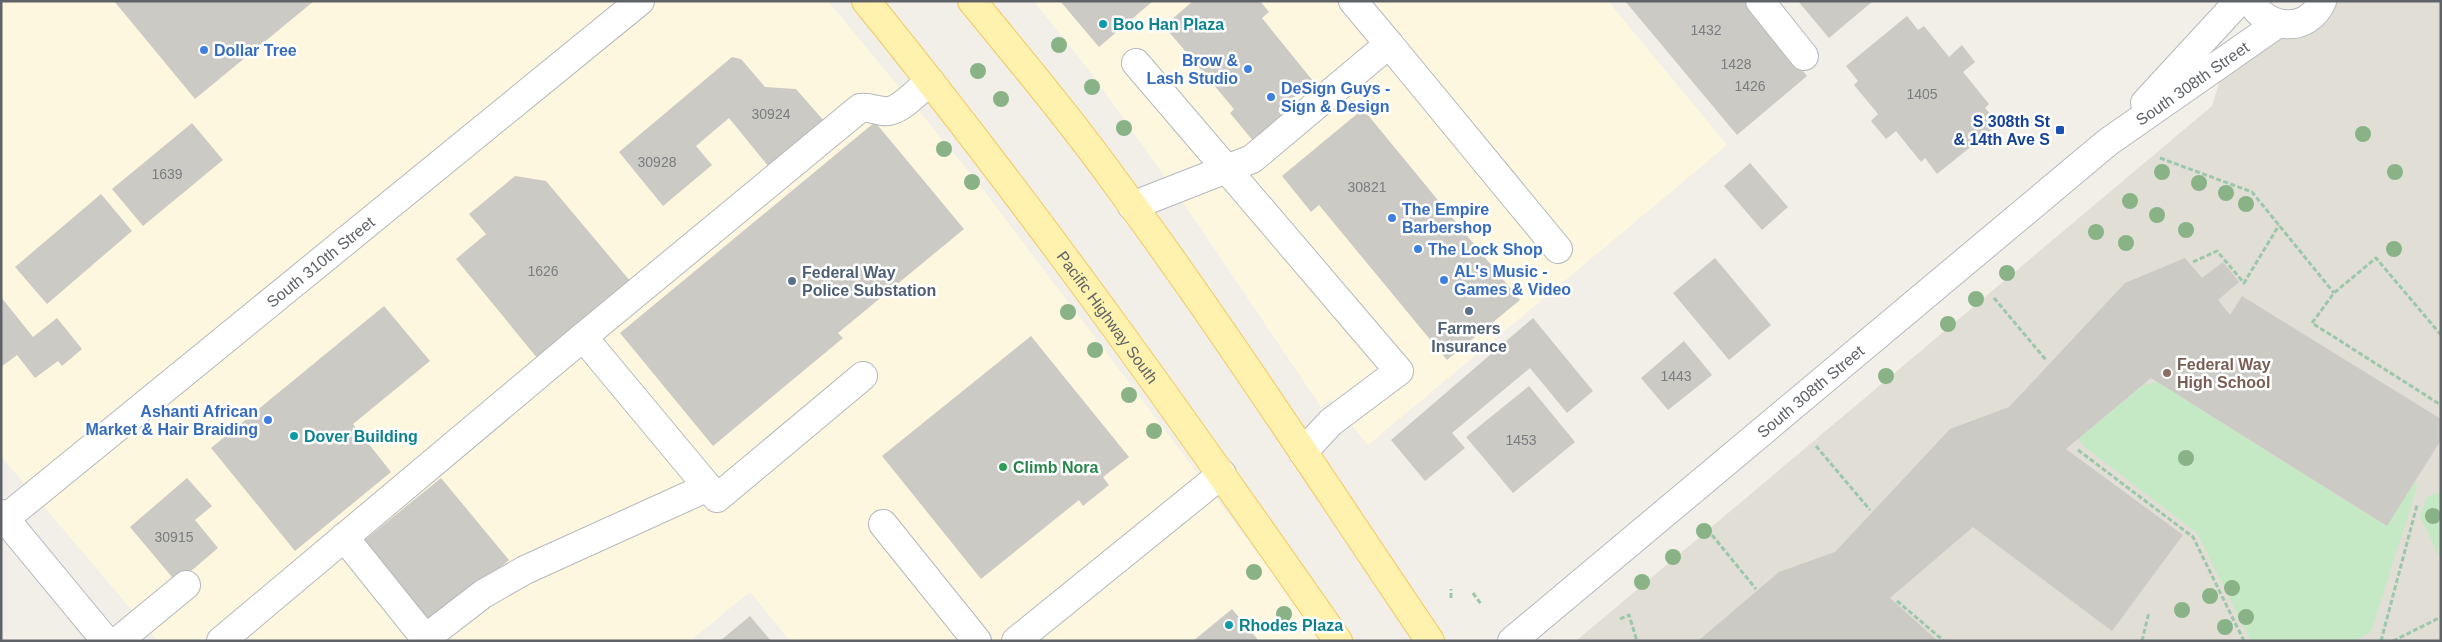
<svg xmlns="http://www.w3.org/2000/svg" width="2442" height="642" viewBox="0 0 2442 642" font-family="Arial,sans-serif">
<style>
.commercial{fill:#fef7e0}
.education{fill:#e1ded6}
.green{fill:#c5e8c5}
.building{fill:#cccac5}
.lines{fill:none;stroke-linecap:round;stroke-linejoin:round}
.minor-casing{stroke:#b5b8bc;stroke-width:30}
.major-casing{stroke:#f2c960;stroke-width:30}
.path{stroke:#9cc7a9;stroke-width:3;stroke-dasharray:5 2.5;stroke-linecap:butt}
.minor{stroke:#fff;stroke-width:28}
.major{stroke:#fff2af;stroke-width:28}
.tree{fill:#89b387}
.culture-dot{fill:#0f9aa8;stroke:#fff;stroke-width:2}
.shop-dot{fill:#3f7fe0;stroke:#fff;stroke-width:2}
.transit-dot{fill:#1a4fb4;stroke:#fff;stroke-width:2}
.service-dot{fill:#5c6f8a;stroke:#fff;stroke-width:2}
.education-dot{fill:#8d6e63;stroke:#fff;stroke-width:2}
.leisure-dot{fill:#2e9e5b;stroke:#fff;stroke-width:2}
.labels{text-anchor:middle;stroke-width:5;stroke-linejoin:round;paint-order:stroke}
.number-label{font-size:14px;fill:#7a7d7f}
.culture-label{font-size:16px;font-weight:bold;fill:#0d838f;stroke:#fff;text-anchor:start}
.shop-label{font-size:16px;font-weight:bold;fill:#366cbe;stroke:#fff;text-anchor:start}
.street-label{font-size:16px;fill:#5f6368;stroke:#fff}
.transit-label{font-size:16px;font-weight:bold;fill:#164399;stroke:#fff;text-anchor:end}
.service-label{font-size:16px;font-weight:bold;fill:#4e5e75;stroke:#fff;text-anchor:start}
.education-label{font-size:16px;font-weight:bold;fill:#785e54;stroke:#fff;text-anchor:start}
.leisure-label{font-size:16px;font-weight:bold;fill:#27864d;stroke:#fff;text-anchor:start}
</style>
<rect width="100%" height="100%" fill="#f1efe8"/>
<g class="commercial">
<path d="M1 1H828L979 184 1324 641H790L750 592 690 641H158L1 456Z"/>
<path d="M1034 1H1608L1727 145 1368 445 1330 399 1321 407 1195 220 1095 78Z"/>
</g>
<path class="education" d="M2314 1H2441V641H1576L2212 106 2219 83Z"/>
<g class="green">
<path d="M2157 382 2386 526 2415 482 2417 487 2371 632 2353 641H2251L2197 533 2086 448 2078 439 2142 386Z"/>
<path d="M2441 491V561L2420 516 2427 497Z"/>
</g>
<g class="building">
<path d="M114 1H314L195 99Z"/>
<path d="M1060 1H1153L1099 47Z"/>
<path d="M1193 1H1260L1269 12 1262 18 1313 81 1278 111 1283 117 1254 142 1230 113 1234 109 1164 26Z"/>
<path d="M1625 1H1745L1807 76 1737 135Z"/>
<path d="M1798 1H1873L1829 38Z"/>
<path d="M1907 16 1918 30 1924 26 1949 57 1962 45 1975 62 1963 72 1989 104 1985 108 1999 124 1937 174 1925 158 1921 162 1896 131 1886 139 1871 121 1878 114 1854 85 1858 81 1846 66Z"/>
<path d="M732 57 741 59 765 87 796 89 824 121 769 167 729 118 696 146 712 165 663 206 619 152Z"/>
<path d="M1363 109 1520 300 1447 360 1319 205 1311 212 1282 176Z"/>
<path d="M875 122 964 229 838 333 843 338 713 446 620 333Z"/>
<path d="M192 123 223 160 143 226 112 189Z"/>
<path d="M1750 163 1788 207 1762 230 1724 186Z"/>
<path d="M515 176 546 181 631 282 538 359 456 259 486 234 469 214Z"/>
<path d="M101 194 132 231 47 304 15 267Z"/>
<path d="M1715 258 1771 325 1729 360 1673 293Z"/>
<path d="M2185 258 2202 278 2223 262 2239 282 2218 300 2230 315 2242 296 2441 419V440L2387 526 2151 378 2066 449 2183 535 2112 631 1973 527 1890 598 1938 641H1698L1779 572 1835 552 1950 429 2009 407 2125 283Z"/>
<path d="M1 297 33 337 57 318 82 349 62 366 58 361 35 378 17 355 1 367Z"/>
<path d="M384 306 430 361 353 424 391 472 295 551 211 448Z"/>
<path d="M1533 318 1593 391 1567 413 1530 368 1452 433 1465 448 1425 481 1391 440Z"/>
<path d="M1031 336 1129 457 1103 477 1109 485 1083 506 1079 500 981 579 882 456Z"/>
<path d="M1684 341 1712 375 1668 410 1641 378Z"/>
<path d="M1529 386 1575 442 1513 493 1466 437Z"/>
<path d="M187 478 212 506 195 520 218 548 177 583 130 527Z"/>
<path d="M441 478 509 560 430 626 361 543Z"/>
<path d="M1232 609 1259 641H1193Z"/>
<path d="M750 616 771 641H720Z"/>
</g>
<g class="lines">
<defs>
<g id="minor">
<path d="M1353 1 1389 44"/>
<path d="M1760 1 1804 56"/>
<path d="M2251 1C2266 30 2308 34 2322 1"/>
<path d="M1136 63 1399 371 1331 422 1303 452"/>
<path d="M2145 103 2239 1"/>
<path d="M1132 206 1252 159 1389 44 1558 249"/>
<path d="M863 376 717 498 583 337 860 108C871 107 873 110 883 111 899 114 918 90 930 81"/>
<path d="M1 514 106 641"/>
<path id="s1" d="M1 522 640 1"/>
<path d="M883 524 977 641"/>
<path d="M344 537 425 638"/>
<path d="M118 641 186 585"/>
<path d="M221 641 583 337"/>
<path d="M422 641 483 594 525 570 708 487"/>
<path d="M1016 641 1222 474"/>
<path id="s2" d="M1512 641 2108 142 2277 24"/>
</g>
<g id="major">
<path id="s3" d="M866 1C1033 207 1186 423 1338 641"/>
<path d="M972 1C1022 62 1073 123 1119 187 1228 335 1327 489 1430 641"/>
</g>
</defs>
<use href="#minor" class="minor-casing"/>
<use href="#major" class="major-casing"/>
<g class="path">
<path d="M2160 158 2252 192 2334 293"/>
<path d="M2193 262 2217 251 2244 283 2279 225"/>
<path d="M1994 298 2046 360"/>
<path d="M2441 335 2376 258 2334 293 2312 323 2441 405"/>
<path d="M1816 446 1870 510"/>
<path d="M2078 450 2193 537 2244 641"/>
<path d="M1712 535 1756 589"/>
<path d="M1473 593 1481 604"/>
<path d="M1451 598V589"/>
<path d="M1897 601 1944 641"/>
<path d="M1620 619 1629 615 1637 641"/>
<path d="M2142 641 2149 612"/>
<path d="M2381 641 2417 505"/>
<path d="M2393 641 2441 617"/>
</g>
<use href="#minor" class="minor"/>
<use href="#major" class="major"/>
</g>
<g class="tree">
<circle cx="1059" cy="45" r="8"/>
<circle cx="978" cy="71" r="8"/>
<circle cx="1092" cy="87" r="8"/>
<circle cx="1001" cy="99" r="8"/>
<circle cx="1124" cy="128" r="8"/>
<circle cx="2363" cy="134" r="8"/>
<circle cx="944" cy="149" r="8"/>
<circle cx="2162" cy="172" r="8"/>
<circle cx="2395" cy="172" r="8"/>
<circle cx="972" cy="182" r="8"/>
<circle cx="2199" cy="183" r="8"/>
<circle cx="2226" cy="193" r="8"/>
<circle cx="2130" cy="201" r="8"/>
<circle cx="2246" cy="204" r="8"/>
<circle cx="2157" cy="215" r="8"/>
<circle cx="2186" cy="230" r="8"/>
<circle cx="2096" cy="232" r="8"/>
<circle cx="2126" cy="243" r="8"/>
<circle cx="2394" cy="249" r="8"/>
<circle cx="2007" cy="273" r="8"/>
<circle cx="1976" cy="299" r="8"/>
<circle cx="1068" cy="312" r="8"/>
<circle cx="1948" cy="324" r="8"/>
<circle cx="1095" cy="350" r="8"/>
<circle cx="1886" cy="376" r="8"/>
<circle cx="1129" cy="395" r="8"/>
<circle cx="1154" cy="431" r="8"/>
<circle cx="2186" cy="458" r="8"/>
<circle cx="2433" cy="516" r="8"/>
<circle cx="1704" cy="531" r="8"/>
<circle cx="1673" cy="557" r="8"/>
<circle cx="1254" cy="572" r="8"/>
<circle cx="1642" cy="582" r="8"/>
<circle cx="2232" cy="588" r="8"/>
<circle cx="2210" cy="596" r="8"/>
<circle cx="2182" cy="610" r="8"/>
<circle cx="1284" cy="614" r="8"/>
<circle cx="2246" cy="617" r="8"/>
<circle cx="2225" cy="627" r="8"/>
</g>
<g class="culture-dot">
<circle cx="1103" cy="24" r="5"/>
<circle cx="294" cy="436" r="5"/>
<circle cx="1229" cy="625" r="5"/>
</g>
<g class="shop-dot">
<circle cx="204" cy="50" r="5"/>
<circle cx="1248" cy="69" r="5"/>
<circle cx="1271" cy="97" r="5"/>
<circle cx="1392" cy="218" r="5"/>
<circle cx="1418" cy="249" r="5"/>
<circle cx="1444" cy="280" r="5"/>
<circle cx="268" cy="420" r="5"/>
</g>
<rect class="transit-dot" x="2055" y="125" width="10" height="10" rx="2.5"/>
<g class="service-dot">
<circle cx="792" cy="281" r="5"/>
<circle cx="1469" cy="311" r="5"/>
</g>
<circle class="education-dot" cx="2167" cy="373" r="5"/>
<circle class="leisure-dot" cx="1003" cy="467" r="5"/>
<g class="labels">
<g class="number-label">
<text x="1706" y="35">1432</text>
<text x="1736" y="69">1428</text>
<text x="1750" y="91">1426</text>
<text x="1922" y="99">1405</text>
<text x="771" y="119">30924</text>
<text x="657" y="167">30928</text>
<text x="167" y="179">1639</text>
<text x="1367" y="192">30821</text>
<text x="543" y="276">1626</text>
<text x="1676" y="381">1443</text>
<text x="1521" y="445">1453</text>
<text x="174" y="542">30915</text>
</g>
<g class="culture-label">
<text x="1113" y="30">Boo Han Plaza</text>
<text x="304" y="442">Dover Building</text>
<text x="1239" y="631">Rhodes Plaza</text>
</g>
<g class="shop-label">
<text x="214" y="56">Dollar Tree</text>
<text x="1238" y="66" text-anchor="end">Brow &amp;<tspan x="1238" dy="18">Lash Studio</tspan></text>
<text x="1281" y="94">DeSign Guys -<tspan x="1281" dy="18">Sign &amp; Design</tspan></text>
<text x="1402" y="215">The Empire<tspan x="1402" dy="18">Barbershop</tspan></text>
<text x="1428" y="255">The Lock Shop</text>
<text x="1454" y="277">AL's Music -<tspan x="1454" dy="18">Games &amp; Video</tspan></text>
<text x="258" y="417" text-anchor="end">Ashanti African<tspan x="258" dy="18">Market &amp; Hair Braiding</tspan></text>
</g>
<g class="street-label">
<text dy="6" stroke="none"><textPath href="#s2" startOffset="880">South 308th Street</textPath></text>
<text dy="6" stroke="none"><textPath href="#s1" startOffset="412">South 310th Street</textPath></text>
<text dy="6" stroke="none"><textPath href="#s3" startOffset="398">Pacific Highway South</textPath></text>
<text dy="6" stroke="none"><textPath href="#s2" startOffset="389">South 308th Street</textPath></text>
</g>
<g class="transit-label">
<text x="2050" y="127">S 308th St<tspan x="2050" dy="18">&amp; 14th Ave S</tspan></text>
</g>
<g class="service-label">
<text x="802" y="278">Federal Way<tspan x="802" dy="18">Police Substation</tspan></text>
<text x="1469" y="334" text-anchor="middle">Farmers<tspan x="1469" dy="18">Insurance</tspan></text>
</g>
<g class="education-label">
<text x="2177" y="370">Federal Way<tspan x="2177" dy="18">High School</tspan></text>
</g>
<g class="leisure-label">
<text x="1013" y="473">Climb Nora</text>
</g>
</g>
<rect width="2442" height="642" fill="none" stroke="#5f6368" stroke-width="5"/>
</svg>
